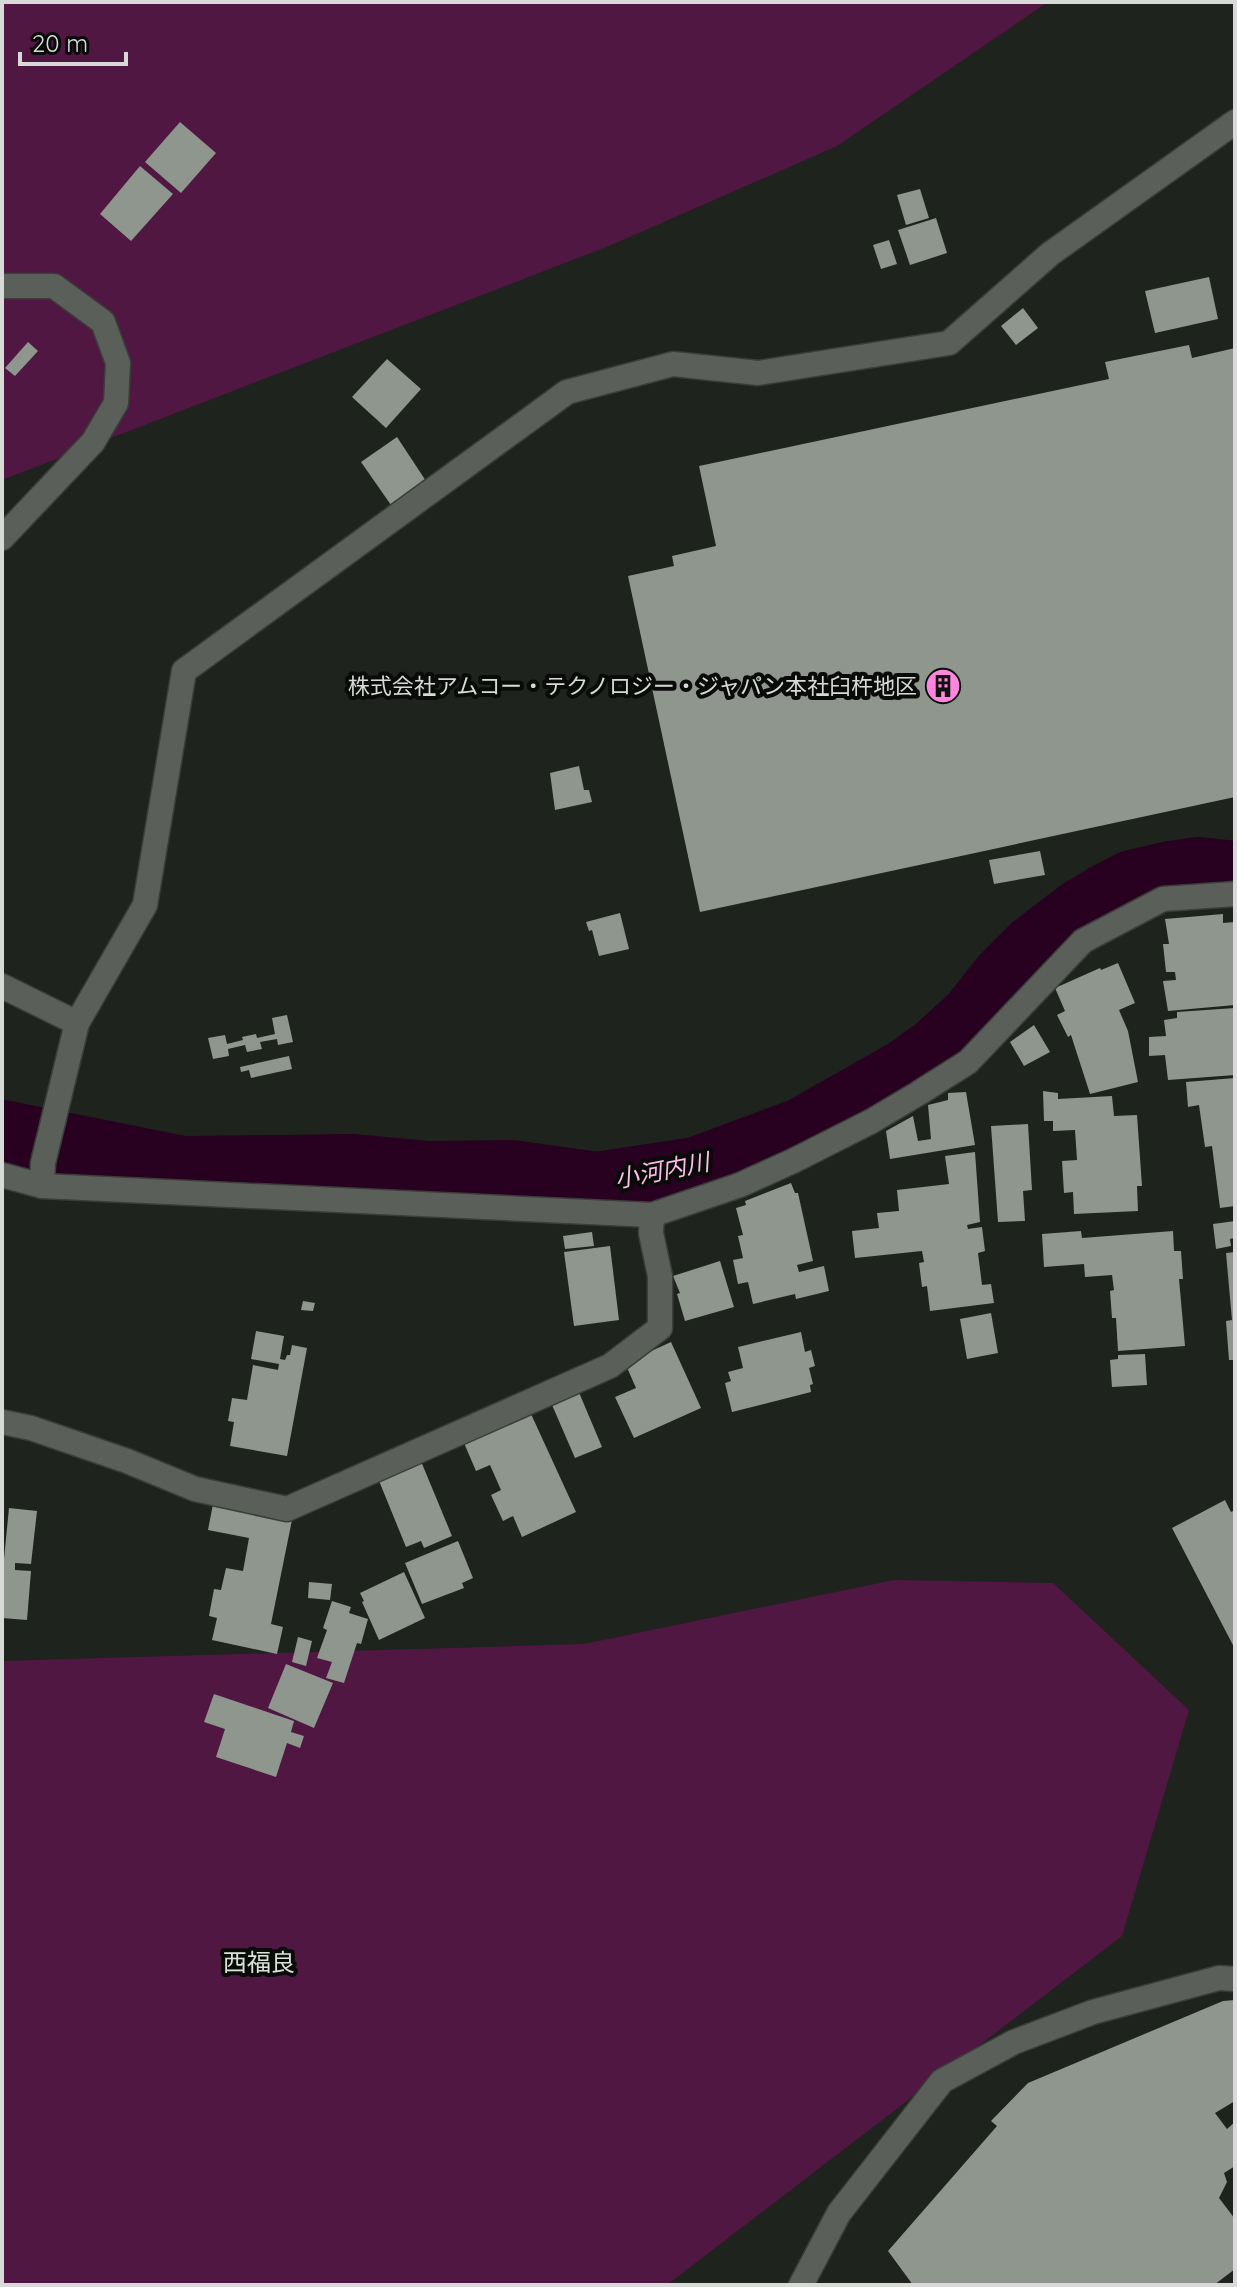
<svg xmlns="http://www.w3.org/2000/svg" width="1237" height="2287" viewBox="0 0 1237 2287" font-family="Quicksand,'Noto Sans JP',sans-serif">
<style>
.green{fill:#4f1742}
.lines{fill:none;stroke-linecap:round;stroke-linejoin:round}
.river{stroke:#27011f;stroke-width:64}
.building{fill:#8f968e}
.minor-casing{stroke:#3a3d39;stroke-width:27}
.minor{stroke:#5a6059;stroke-width:24}
.labels{text-anchor:middle;stroke-width:8;stroke-linejoin:round;paint-order:stroke}
.poi-label{font-size:22px;fill:#d7dad6;stroke:#090b09;text-anchor:end}
.water-label{font-size:24px;font-style:italic;fill:#febcea;stroke:#090b09}
.neighbourhood-label{font-size:24px;fill:#dae1d9;stroke:#090b09}
</style>
<rect width="100%" height="100%" fill="#1e231d"/>
<g class="green">
<path d="M2 2H1048L837 146 609 246 2 480Z"/>
<path d="M894 1580 1053 1583 1189 1710 1122 1936 667 2285H2V1661L584 1644Z"/>
</g>
<g class="lines">
<path class="river" d="M2 1132 182 1168 354 1166 429 1173 511 1172 597 1184 696 1169 801 1130 905 1071 936 1049 972 1016 1002 978 1034 946 1080 911 1105 896 1132 882 1171 873 1199 869 1235 873"/>
</g>
<g class="building">
<path d="M180 122 216 153 181 193 145 162Z"/>
<path d="M140 166 173 194 131 241 100 214Z"/>
<path d="M920 189 929 218 906 225 897 195Z"/>
<path d="M936 218 947 253 910 265 898 230Z"/>
<path d="M889 240 897 264 881 269 873 245Z"/>
<path d="M1209 277 1218 319 1155 333 1145 291Z"/>
<path d="M1023 308 1038 328 1016 345 1001 326Z"/>
<path d="M28 342 38 351 15 376 5 368Z"/>
<path d="M1189 345 1192 358 1235 348V797L700 912 628 576 674 566 672 556 716 546 699 466 1109 379 1105 362Z"/>
<path d="M387 359 421 389 386 428 352 397Z"/>
<path d="M397 437 426 481 391 505 361 462Z"/>
<path d="M579 766 584 790H589L592 802 555 810 550 773Z"/>
<path d="M1040 851 1045 875 994 884 989 860Z"/>
<path d="M620 913 629 949 599 956 592 930 589 931 586 922Z"/>
<path d="M1223 914V923L1235 922V1005L1168 1011 1163 981 1176 980 1175 972H1166L1163 944H1169L1165 919Z"/>
<path d="M1118 963 1135 1003 1119 1010 1128 1031 1138 1082 1090 1094 1071 1035 1068 1037 1057 1015 1065 1011 1055 988 1100 968 1101 970Z"/>
<path d="M1235 1008V1075L1168 1080 1165 1055 1149 1056V1037L1166 1036 1164 1020 1177 1018V1012Z"/>
<path d="M287 1015 293 1042 278 1045 277 1039 260 1042 262 1049 247 1052 245 1045 228 1049 229 1056 213 1059 208 1038 225 1035 227 1044 243 1040 242 1037 256 1034 257 1038 275 1034 272 1018Z"/>
<path d="M1034 1025 1050 1052 1024 1066 1010 1042Z"/>
<path d="M289 1056 292 1069 251 1078 249 1070 241 1072 240 1067Z"/>
<path d="M1235 1078V1206L1220 1208 1212 1146 1205 1147 1199 1105 1188 1107 1186 1082Z"/>
<path d="M1043 1091 1058 1093V1099L1112 1096 1114 1116 1137 1115 1142 1186H1137L1138 1211 1074 1214 1073 1192 1064 1193 1062 1161 1077 1160 1075 1130 1053 1131V1121H1044Z"/>
<path d="M966 1092 975 1145 890 1159 886 1131 913 1116 918 1141 931 1139 928 1105 948 1100V1093Z"/>
<path d="M1028 1124 1032 1190 1023 1191 1025 1221 998 1222 991 1126Z"/>
<path d="M975 1152 980 1222 967 1225 968 1229 982 1227 985 1251 978 1253 982 1285 991 1284 994 1303 930 1311 927 1286 922 1287 919 1263 924 1262 922 1251 855 1258 852 1231 879 1228 877 1213 899 1211 897 1190 949 1184 945 1156Z"/>
<path d="M791 1183 795 1193H798L813 1261 797 1265 799 1272 824 1266 829 1291 796 1299 795 1294 753 1304 748 1282 738 1284 733 1260 743 1258 738 1236 743 1235 736 1208 746 1205 745 1201Z"/>
<path d="M1235 1221V1238L1230 1239 1231 1246 1216 1249 1213 1224Z"/>
<path d="M1081 1231 1082 1238 1173 1231 1174 1251H1181L1183 1279H1179L1185 1346 1118 1351 1116 1318H1112L1110 1291 1114 1290 1112 1275 1085 1277 1084 1264 1044 1267 1042 1234Z"/>
<path d="M592 1232 594 1246 565 1249 563 1236Z"/>
<path d="M610 1246 619 1320 574 1326 564 1252Z"/>
<path d="M1235 1252V1360H1229L1226 1321 1232 1320 1226 1253Z"/>
<path d="M720 1261 734 1307 685 1321 677 1294 680 1293 673 1276Z"/>
<path d="M303 1301 315 1303 313 1311 301 1310Z"/>
<path d="M991 1313 998 1353 967 1359 960 1319Z"/>
<path d="M256 1331 284 1336 280 1359 285 1360 287 1355H290L292 1345 307 1348 287 1456 230 1446 234 1422 228 1421 232 1398 247 1400 253 1365 278 1370 279 1364 251 1359Z"/>
<path d="M801 1332 805 1352 811 1350 815 1366 809 1368 813 1384 810 1385 811 1392 732 1412 725 1383 731 1381 728 1372 743 1368 738 1347Z"/>
<path d="M671 1342 701 1408 634 1438 615 1397 636 1388 625 1363Z"/>
<path d="M1145 1354 1147 1385 1112 1387 1110 1360 1118 1359V1355Z"/>
<path d="M575 1383 602 1447 575 1458 549 1398Z"/>
<path d="M531 1414 576 1512 522 1537 513 1516 503 1521 491 1495 501 1490 490 1465 476 1471 461 1436Z"/>
<path d="M418 1454 452 1536 424 1548 421 1541 406 1547 375 1471Z"/>
<path d="M214 1499 293 1515 271 1624 283 1627 277 1654 212 1640 217 1618 209 1616 214 1589 221 1590 226 1568 243 1571 249 1538 208 1530Z"/>
<path d="M1225 1500 1231 1512 1235 1510V1649L1172 1528Z"/>
<path d="M9 1508 37 1511 31 1564 15 1563V1570L31 1571 27 1620 2 1618V1559H4Z"/>
<path d="M458 1541 473 1578 462 1583 464 1588 422 1604 405 1563Z"/>
<path d="M404 1572 425 1618 379 1640 362 1602 364 1601 360 1593Z"/>
<path d="M309 1582 332 1584 330 1600 308 1598Z"/>
<path d="M332 1601 351 1607 349 1613 368 1619 361 1644 357 1643 344 1683 326 1678 332 1662 317 1658 327 1630 323 1628Z"/>
<path d="M298 1637 312 1641 306 1666 292 1662Z"/>
<path d="M286 1664 333 1683 314 1728 268 1708Z"/>
<path d="M214 1694 294 1721 291 1732 304 1736 300 1748 287 1743 276 1777 216 1757 225 1729 204 1722Z"/>
<path d="M1235 2000V2101L1215 2113 1227 2129 1235 2122V2166L1224 2173 1227 2182 1219 2198 1235 2219V2269L1214 2285H913L888 2251 997 2126 991 2121 1028 2083 1223 2001Z"/>
</g>
<g class="lines">
<defs>
<g id="minor">
<path d="M2 286H54L103 322 118 363 116 403 93 442 2 538"/>
<path d="M2 986 77 1023"/>
<path d="M2 1175 42 1186 652 1215 740 1185 793 1161 872 1121 919 1093 968 1062 1083 941 1163 899 1235 894"/>
<path d="M42 1186 43 1163 77 1023 145 905 184 671 567 392 673 364 758 373 949 343 1050 254 1235 122"/>
<path d="M2 1422 31 1428 127 1461 195 1489 287 1509 610 1366 660 1328V1276L651 1233 652 1215"/>
<path d="M801 2285 839 2213 942 2081 1014 2042 1093 2012 1219 1978 1235 1979"/>
</g>
</defs>
<use href="#minor" class="minor-casing"/>
<use href="#minor" class="minor"/>
</g>
<defs>
<symbol id="building-disc" viewBox="-11 -11 22 22"><circle r="9.5" fill="#ff85de" stroke="#090b09"/><path d="M-4-6H4V6H1V3H-1V6H-4ZM-2.5-4.3h1.7v1.8h-1.7ZM.8-4.3h1.7v1.8H.8ZM-2.5-1h1.7V.8h-1.7ZM.8-1h1.7V.8H.8Z" fill="#111"/></symbol>
</defs>
<g fill-rule="evenodd">
<use href="#building-disc" x="923" y="666" width="40" height="40"/>
</g>
<g class="labels">
<g class="poi-label">
<text x="917" y="694">株式会社アムコー・テクノロジー・ジャパン本社臼杵地区</text>
</g>
<g class="water-label">
<text transform="translate(662 1171) rotate(-11)" y="8">小河内川</text>
</g>
<g class="neighbourhood-label">
<text x="259" y="1971">西福良</text>
</g>
</g>
<rect width="1237" height="2287" fill="none" stroke="#d7dad6" stroke-width="8"/>
<path d="M20 52v12h106v-12" fill="none" stroke="#d7dad6" stroke-width="4"/>
<text x="32" y="52" font-size="24" fill="#d7dad6" stroke="#090b09" stroke-width="6" paint-order="stroke">20 m</text>
</svg>
